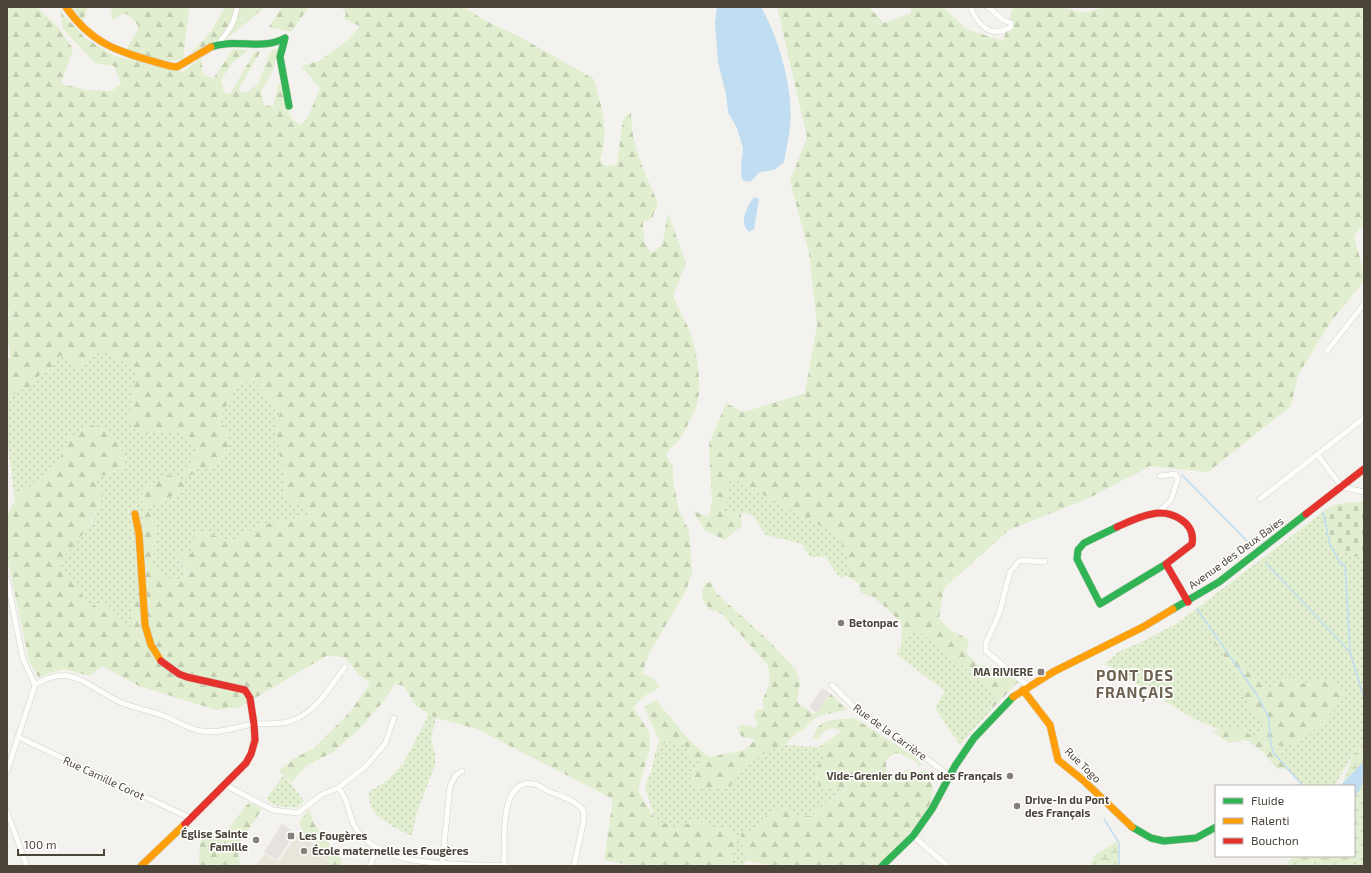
<svg xmlns="http://www.w3.org/2000/svg" width="1371" height="873" viewBox="0 0 1371 873" font-family="'Exo 2',sans-serif">
<style>
.education{fill:#eae5da}
.grass{fill:url(#grass-dots)}
.forest{fill:url(#forest-firs)}
.wetland{fill:url(#wetland-marsh)}
.cemetery{fill:url(#cemetery-stones)}
.parking{fill:#e6e3df}
.water{fill:#c0ddf1}
.lines{fill:none;stroke-linecap:round;stroke-linejoin:round}
.stream{stroke:#c0ddf1;stroke-width:1.5}
.street-casing{stroke:#d2d0cb;stroke-width:6}
.fast-casing{stroke:#d3cfc5;stroke-width:8}
.slow-casing{stroke:#d3cfc5;stroke-width:8}
.jam-casing{stroke:#d3cfc5;stroke-width:8}
.street{stroke:#fdfdfc;stroke-width:5}
.fast{stroke:#30b455;stroke-width:7}
.slow{stroke:#ff9f0a;stroke-width:7}
.jam{stroke:#e5322d;stroke-width:7}
.poi-dot{fill:#868178;stroke:#fff;stroke-width:1.5}
.labels{text-anchor:middle;stroke-width:3;stroke-linejoin:round;paint-order:stroke}
.street-label{font-size:11px;fill:#4b4439;stroke:#fff}
.poi-label{font-size:11px;font-weight:bold;fill:#4b4439;stroke:#fff;text-anchor:start}
.district-label{font-size:15px;font-weight:bold;letter-spacing:1px;fill:#6e6250;stroke:#fff}
</style>
<defs>
<pattern id="grass-dots" width="8" height="8" patternUnits="userSpaceOnUse"><rect width="8" height="8" fill="#e1eecf"/><path d="M2 2h.1M6 6h.1" fill="none" stroke="#c3cdb2" stroke-width="1.8" stroke-linecap="round"/></pattern>
<pattern id="forest-firs" width="22" height="20" patternUnits="userSpaceOnUse"><rect width="22" height="20" fill="#e1eecf"/><path d="M5 1l3.5 6h-7zM16 11l3.5 6h-7z" fill="#c3cdb2"/></pattern>
<pattern id="wetland-marsh" width="20" height="14" patternUnits="userSpaceOnUse"><rect width="20" height="14" fill="#e1eecf"/><path d="M1 5h8M5 5V1M11 12h8M15 12V8" fill="none" stroke="#c3cdb2"/></pattern>
<pattern id="cemetery-stones" width="16" height="16" patternUnits="userSpaceOnUse"><rect width="16" height="16" fill="#e1eecf"/><path d="M2 7V4a2 2 0 0 1 4 0v3zM10 15v-3a2 2 0 0 1 4 0v3z" fill="#c3cdb2"/></pattern>
</defs>
<rect width="100%" height="100%" fill="#f4f2ee"/>
<path class="education" d="M299 833 321 849 331 866H260L257 864 265 854 278 862Z"/>
<g class="grass">
<path d="M103 350 137 370 134 389 141 434 169 430 183 431 199 451 196 457 182 472 198 468 231 441 224 439 218 421 238 384 254 380 271 403 282 409 280 457 286 480 284 495 313 515 259 525 232 542 205 532 192 553 175 554 169 549 184 567 186 576 176 581 163 576 153 562 156 525 146 508 187 489 142 491 146 583 133 606 132 630 105 602 90 607 67 572 57 564 92 522 101 501 94 479 125 467 70 437 55 468 29 486 15 500 7 437V405L18 389 30 387 46 367 49 371 60 355 73 361 77 368Z"/>
<path d="M730 477 838 535 851 566 850 574 840 578 825 557H810L802 544 766 535 754 517 747 513 741 514 724 511Z"/>
<path d="M1331 506 1327 515 1354 557 1364 555V744L1354 753 1334 786H1305L1258 745 1194 719 1105 664 1118 652 1144 641 1179 622Z"/>
<path d="M914 627 996 693 991 710 960 745 935 708 945 691 896 654Z"/>
<path d="M428 713 436 718 431 738 435 754V765L416 815 412 836C394 827 366 816 369 792L388 780 403 764 425 722Z"/>
<path d="M669 740 684 744 691 758 700 762 691 779 734 774 764 753 785 745 819 747 824 757 815 769 819 786 848 788 815 810 813 816H798L785 808 769 813 764 820 740 838 747 861 741 866H729L736 842 734 831 709 829 699 819 676 828 655 819 645 787 660 748Z"/>
<path d="M284 775 304 801 298 807C286 808 276 808 266 799Z"/>
</g>
<g class="forest">
<path d="M7 7H37L58 27 73 49 61 84 88 90 111 91 121 84 114 66 95 63 63 29 60 7 63 14 85 38 114 56 183 72 201 58 203 74 213 79 233 49 248 50 232 63 221 80 224 93 230 94 255 51H261L238 90 246 93 258 84 271 51 279 47 273 70 261 92 264 105 273 107 279 82 291 118 300 125 309 115 320 88 301 66 319 61 349 39 360 26 344 19 346 13 341 7H463L486 21 518 36 594 79C602 110 610 129 600 160L606 166 617 164 623 119 631 112C631 147 645 172 658 203L652 218 643 222 644 243 652 253 662 245 668 213 686 263 673 296C677 307 683 316 688 327 697 347 704 390 695 410 690 419 685 432 679 440 673 447 670 447 666 456L673 466V480L679 510 689 531 692 572 686 591 650 652 642 673 653 678 660 687 646 695 633 707 649 732 650 747 638 791 655 819 676 828 699 819 709 829 717 826 734 831 736 842 729 866H634L604 860 613 799 477 729 436 718 416 706 404 686 395 684 382 703 360 728 333 752 306 766 292 782 279 771 293 759 314 748 350 712 370 683 358 674 345 657 326 656 240 707 216 710 139 686 102 666 90 676 64 669 38 677 29 661 7 557V515L15 500 29 486 55 468 70 437 91 425 110 432 123 451 125 467 94 479 103 489C98 520 78 541 57 564L67 572 90 607 105 602 132 629 133 606 146 583 142 491 166 475 181 478 187 489 146 508 156 525 153 562 163 576 176 581 186 576 185 567 166 546 175 554 192 553 195 532H205L232 542 259 525 313 515 284 495 286 480 280 457 275 425 282 409 271 403 254 380 238 384 218 421 232 433 224 439 231 441 221 461 203 471 198 468 188 478 182 472 199 452H196V448L183 431 169 430 141 434 128 423 137 370 103 350 77 368 73 361 60 355 49 372 45 368 30 387 18 389 7 405V359L11 357 7 336 9 312 7 302Z"/>
<path d="M71 7H88L82 24Z"/>
<path d="M111 7H191L189 9 183 59 165 62 126 50 139 27 132 18 125 13 112 20Z"/>
<path d="M225 7H265L226 39 217 40 191 53 212 30Z"/>
<path d="M282 7H309L291 32 269 27Z"/>
<path d="M777 7H869L884 23 911 13V7H943L966 29 1003 41 1013 7H1060L1084 13 1105 7H1364V223L1354 236 1364 274V281L1330 323 1298 375 1291 406 1208 472 1150 466 1089 498 1009 530 944 588 939 618 949 629 969 640 966 652 976 664 1001 669 1018 682 991 710 996 693 914 628 901 648 902 623 874 597 861 593 859 584 846 575 850 573 851 566 838 535 730 477 725 511 741 514 742 526 724 540 705 530 692 510 708 517 712 504 709 444 726 403 744 412 805 393 817 325 809 253 790 181 807 137Z"/>
<path d="M711 582 716 593 770 642 796 670 800 683 797 702C802 707 808 709 814 714L831 694 847 710C833 713 812 714 805 729L798 732 785 745 764 753 734 774 737 779 730 786 707 790 696 787 691 779 700 762 691 758 684 744 676 747 668 740 660 748 651 771 659 740 644 707 656 700 690 741 709 757 745 750 755 740 741 736 737 728 742 724 755 728 758 723 753 716 758 709 762 710 764 706 762 701 770 682 768 665 723 615 715 610H710C703 600 698 594 706 583Z"/>
<path d="M1216 638C1235 654 1249 674 1268 691L1277 682 1290 676 1302 684C1328 676 1328 675 1346 696 1335 709 1308 741 1291 745 1286 746 1280 745 1275 746L1293 768 1277 769 1263 752 1247 740 1229 743 1212 731 1237 727 1257 739 1264 730 1244 696 1240 681 1212 639Z"/>
<path d="M854 718 914 756 922 764 918 767 917 762 903 755 895 753 886 760V771L893 776 907 769 913 772 915 778 921 771 926 770C928 776 932 784 933 790 935 811 892 853 877 866H775L747 861 740 838 742 833 750 831 763 820 769 813 785 808 798 816H813L815 810 848 789 819 786 815 769 824 757 819 747 842 731C831 725 824 729 818 739L813 738C819 716 834 721 854 718Z"/>
<path d="M249 802 262 809 236 848 241 866H199L200 843 204 835 222 837Z"/>
<path d="M309 809 314 824 341 859 342 866H331L321 849 304 834 299 823Z"/>
</g>
<g class="wetland">
<path d="M1364 744V866H1286L1293 856H1354V786H1342L1354 753Z"/>
<path d="M1119 840V866H1090L1094 856Z"/>
</g>
<path class="cemetery" d="M1364 502V555L1354 557 1330 545 1327 515 1331 506 1343 503Z"/>
<g class="parking">
<path d="M822 688 830 693 817 713 809 707Z"/>
<path d="M282 824 295 833 277 860 264 852Z"/>
</g>
<g class="water">
<path d="M717 7H761C779 38 794 91 790 126 789 138 786 150 784 162L774 170 760 172 750 182 742 180 741 167 743 148 737 128 728 112 726 94 718 62 715 23Z"/>
<path d="M754 197 759 199 754 229 749 232C738 223 747 206 754 197Z"/>
<path d="M1364 761C1364 775 1365 787 1354 797V786H1340Z"/>
</g>
<g class="lines">
<g class="stream">
<path d="M1182 475 1251 545"/>
<path d="M1323 512 1330 545 1341 564 1345 565 1350 651"/>
<path d="M1266 563 1350 652 1364 698"/>
<path d="M1197 609 1257 695 1269 718 1270 739 1273 752 1303 786"/>
<path d="M1104 819 1119 843V866"/>
</g>
<defs>
<g id="street">
<path d="M970 7C979 26 990 39 1011 27V23L1003 20 988 7"/>
<path d="M218 44C228 32 235 23 237 7"/>
<path d="M1327 351 1364 304"/>
<path d="M1317 454 1342 487 1364 492"/>
<path d="M1260 499 1364 418"/>
<path d="M1158 513 1171 500 1178 479 1175 474 1160 476"/>
<path d="M7 579 23 659 35 685 7 771"/>
<path d="M35 685C71 662 86 686 118 701 132 708 149 710 164 716 175 720 185 727 197 730 218 735 234 727 254 724 265 723 276 725 287 722 314 716 329 688 345 667"/>
<path d="M832 685 857 710 900 739 950 776"/>
<path d="M1028 686 986 651V643L999 614 1010 572 1019 561C1028 559 1036 563 1045 561"/>
<path d="M18 737 190 818"/>
<path d="M225 785 273 810 298 813 321 795 338 788 365 767 385 744 394 718"/>
<path d="M338 788C351 801 347 820 360 834 391 870 462 863 506 866"/>
<path d="M7 812 27 866"/>
<path d="M913 836 948 866"/>
<path d="M442 865 450 786 456 775 462 771"/>
<path d="M370 866 377 849"/>
<path d="M504 866C505 844 498 777 534 784 539 785 544 789 548 791 559 796 576 800 583 810L584 819 574 866"/>
</g>
<g id="fast">
<path d="M211 47C234 38 262 51 285 38L280 57 289 106"/>
<path d="M1117 527 1084 543 1078 550 1077 559 1100 604 1166 564"/>
<path d="M1173 609 1219 582 1306 514"/>
<path d="M1132 827 1151 838 1164 841 1196 838 1216 827"/>
<path d="M882 866 913 836 932 809 955 766 974 738 1013 697"/>
</g>
<g id="slow">
<path d="M66 7C94 48 125 53 170 66L177 67 211 47"/>
<path d="M135 514 139 534 145 625 151 645 161 661"/>
<path d="M1023 690 1050 725 1058 760 1084 781 1132 827"/>
<path d="M1013 697 1053 672 1143 627 1173 609"/>
<path d="M141 866 185 824"/>
</g>
<g id="jam">
<path d="M1306 514 1364 469"/>
<path d="M1117 527C1128 522 1140 516 1152 514 1171 510 1196 522 1192 544L1166 564 1188 602"/>
<path d="M161 661 179 674 187 677 245 690 250 698 254 724 255 740 251 754 246 763 185 824"/>
</g>
</defs>
<use href="#street" class="street-casing"/>
<use href="#fast" class="fast-casing"/>
<use href="#slow" class="slow-casing"/>
<use href="#jam" class="jam-casing"/>
<use href="#street" class="street"/>
<use href="#fast" class="fast"/>
<use href="#slow" class="slow"/>
<use href="#jam" class="jam"/>
</g>
<g class="poi-dot">
<circle cx="841" cy="623" r="4"/>
<rect x="1037" y="668" width="8" height="8" rx="2"/>
<circle cx="1010" cy="776" r="4"/>
<circle cx="1017" cy="806" r="4"/>
<rect x="287" y="832" width="8" height="8" rx="2"/>
<circle cx="256" cy="840" r="4"/>
<circle cx="304" cy="851" r="4"/>
</g>
<g class="labels">
<g class="street-label">
<text transform="translate(1236 553) rotate(-36)" y="4">Avenue des Deux Baies</text>
<text transform="translate(890 732) rotate(36)" y="4">Rue de la Carrière</text>
<text transform="translate(1083 765) rotate(44)" y="4">Rue Togo</text>
<text transform="translate(104 778) rotate(25)" y="4">Rue Camille Corot</text>
</g>
<g class="poi-label">
<text x="849" y="627">Betonpac</text>
<text x="1033" y="676" text-anchor="end">MA RIVIERE</text>
<text x="1002" y="780" text-anchor="end">Vide-Grenier du Pont des Français</text>
<text x="1025" y="804">Drive-In du Pont<tspan x="1025" dy="13">des Français</tspan></text>
<text x="248" y="838" text-anchor="end">Église Sainte<tspan x="248" dy="13">Famille</tspan></text>
<text x="299" y="840">Les Fougères</text>
<text x="312" y="855">École maternelle les Fougères</text>
</g>
<g class="district-label">
<text x="1135" y="681">PONT DES<tspan x="1135" dy="17">FRANÇAIS</tspan></text>
</g>
</g>
<rect width="1371" height="873" fill="none" stroke="#4b4439" stroke-width="16"/>
<rect x="1215" y="785" width="140" height="72" fill="#ffffff" stroke="#b7b4b0"/>
<rect x="1223" y="798" width="20" height="6" fill="#30b455" stroke="#b7b4b0"/>
<text x="1251" y="805" font-size="12" fill="#4b4439">Fluide</text>
<rect x="1223" y="818" width="20" height="6" fill="#ff9f0a" stroke="#b7b4b0"/>
<text x="1251" y="825" font-size="12" fill="#4b4439">Ralenti</text>
<rect x="1223" y="838" width="20" height="6" fill="#e5322d" stroke="#b7b4b0"/>
<text x="1251" y="845" font-size="12" fill="#4b4439">Bouchon</text>
<path d="M18 849v6h86v-6" fill="none" stroke="#4b4439" stroke-width="2"/>
<text x="24" y="849" font-size="12" fill="#4b4439" stroke="#ffffff" stroke-width="3" paint-order="stroke">100 m</text>
</svg>
